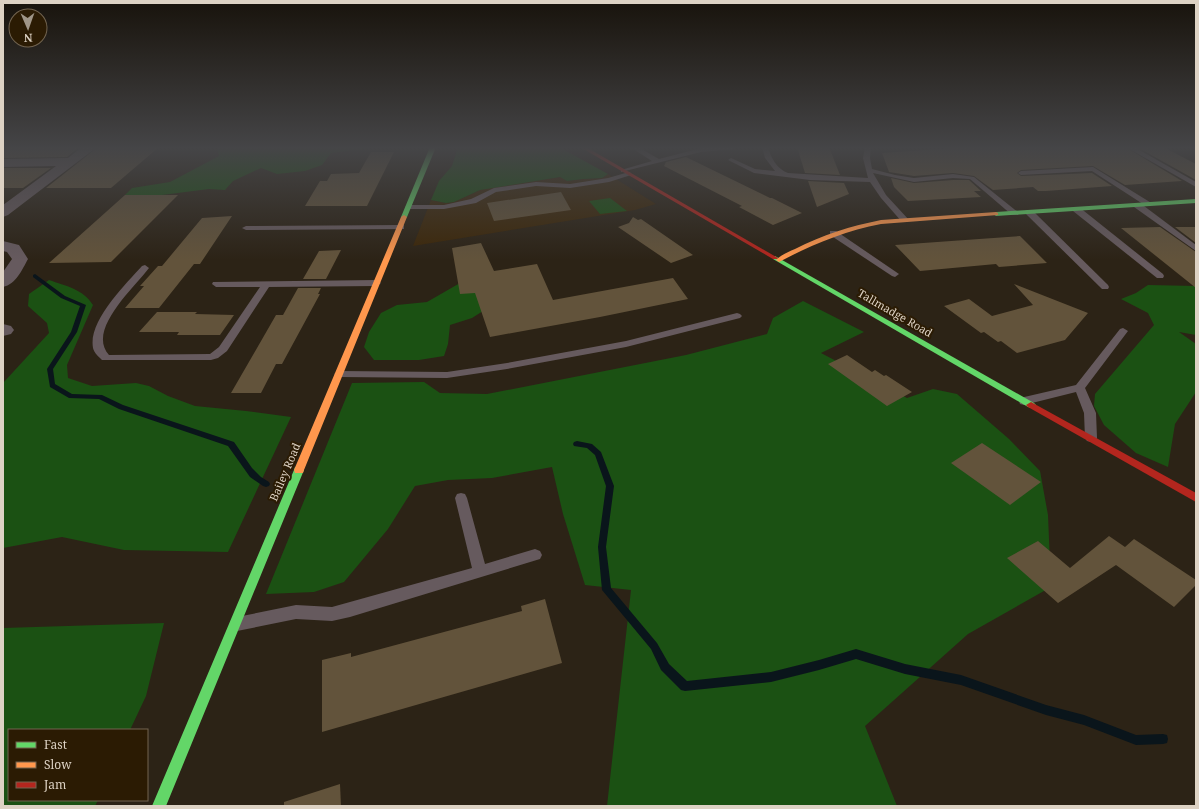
<svg xmlns="http://www.w3.org/2000/svg" width="1199" height="809" viewBox="0 0 1199 809" font-family="'Noto Serif',serif">
<style>
.built{fill:#3c2709}
.green{fill:#1b5113}
.lines{fill:none;stroke-linecap:round;stroke-linejoin:round}
.stream{fill:#0a151b;fill-rule:evenodd}
.building{fill:#62533b}
.lane{fill:#665a5e;fill-rule:evenodd}
.street{fill:#665a5e;fill-rule:evenodd}
.fast{fill:#63d668;fill-rule:evenodd}
.slow{fill:#ff974d;fill-rule:evenodd}
.jam{fill:#b3261e;fill-rule:evenodd}
.labels{text-anchor:middle;stroke-width:4;stroke-linejoin:round;paint-order:stroke}
.street-label{font-size:11px;fill:#ddd2c4;stroke:#2b1b03}
</style>
<rect width="100%" height="100%" fill="#2c2316"/>
<path class="built" d="M608 174 656 204 635 210 413 246 431 200 445 203 454 202 480 190 491 187 561 177 567 181 583 179 602 178Z"/>
<g class="green">
<path d="M217 147H379L331 153 322 165 305 171 277 174 261 168 233 181 225 190 209 189 162 195H125L132 188 170 182 219 156Z"/>
<path d="M458 147H559L608 174 602 178 583 179 567 181 560 177 480 190 454 202 446 203 431 200 439 181 452 166Z"/>
<path d="M610 198 627 211 600 214 589 201Z"/>
<path d="M49 280C66 286 83 289 93 305L67 365 68 378 92 386 136 383 149 386 168 396 195 406 246 411 291 417 228 552 124 550 62 537 3 548V383L49 333 47 323 28 306 29 294Z"/>
<path d="M460 283 475 287 483 311 472 318 450 325 448 344 444 356 419 360H374L364 347 369 332 381 313 397 305 427 302Z"/>
<path d="M1148 285 1196 286V335L1179 332 1196 344V392L1175 424 1168 467 1136 453 1104 425 1094 406 1095 394 1154 325 1148 313 1121 299 1136 293Z"/>
<path d="M803 301 864 332 821 353 907 398 933 389 957 394 1009 439 1040 471 1048 515 1051 587 968 634 865 726 897 806H607L631 590 585 585 563 514 552 467 492 478 448 480 415 486 388 529 344 582 314 592 266 594 352 383 424 382 440 393 487 394 686 355 767 334 773 318Z"/>
<path d="M164 623 146 696 130 730H9V800H98L95 806H3V628Z"/>
</g>
<g class="lines">
<g class="stream">
<path d="M35 274 65 296 86 305 77 332 53 369 55 384 72 394 102 395 123 405 234 442 252 468 261 477 269 482 270 484 269 486 266 487 263 486 250 477 228 446 119 409 99 399 69 398 50 387 47 369 71 332 80 306 61 298 33 277V275Z"/>
<path d="M577 441 592 444 601 452 614 486 606 547 611 588 657 643 669 664 687 681 771 672 819 660 856 649 905 664 961 675 1046 705 1084 715 1136 735 1163 734 1167 735 1168 739 1167 743 1163 744 1136 745 1084 725 1046 715 961 685 905 674 856 659 819 670 771 682 685 691 681 690 661 670 651 649 602 590 598 547 606 486 595 455 587 448 574 446 573 444 574 442Z"/>
</g>
</g>
<g class="building">
<path d="M3 147H79L67 157 3 158Z"/>
<path d="M98 147H159L111 188H46Z"/>
<path d="M797 147H829L840 175 805 173Z"/>
<path d="M968 147H1125L1182 181 1125 185 1093 166 1021 170 1017 173 1021 176 1092 173 1112 186 1046 191H1038L1033 187 993 190 974 176 953 173 914 176 889 172 882 153Z"/>
<path d="M1137 147H1163L1196 164V180Z"/>
<path d="M371 152H394L367 206H305L320 181H327L331 174 359 173Z"/>
<path d="M686 157 770 198H772L802 213 773 225 739 207 742 206 664 166 666 162Z"/>
<path d="M3 168H51L23 188H3Z"/>
<path d="M891 178 914 183 953 180H969L981 191H974L981 197 908 201 894 187Z"/>
<path d="M808 181 844 183 849 194 817 207Z"/>
<path d="M561 192 571 210 494 221 487 203Z"/>
<path d="M125 195H178L111 262 49 263Z"/>
<path d="M232 216 200 264H194L159 308H125L144 286H140L158 266H162L202 218Z"/>
<path d="M633 217 638 220 641 219 693 255 671 263 618 227 629 223Z"/>
<path d="M1160 227 1196 252V288L1121 228Z"/>
<path d="M1175 227H1196V243Z"/>
<path d="M1020 236 1047 263 999 267 996 264 920 271 895 245Z"/>
<path d="M481 243 494 271 537 264 553 300 673 278 688 299 600 317 490 337 475 293 460 294 452 248Z"/>
<path d="M341 250 326 279H303L319 251Z"/>
<path d="M1014 284 1088 313 1065 340 1017 353 1001 341 998 342 984 332 981 333 944 306 969 299 992 316 1033 305Z"/>
<path d="M298 288H321L318 294H320L282 364H276L261 393H231L276 315H283Z"/>
<path d="M157 312H197L195 314 234 315 220 335H177L179 332H139Z"/>
<path d="M847 355 872 372 875 370 884 376 886 375 912 392 887 406 828 364Z"/>
<path d="M982 443 1041 482 1010 505 951 463Z"/>
<path d="M1109 536 1125 547 1134 539 1196 580V585L1174 607 1116 565 1058 603 1007 558 1038 541 1070 568Z"/>
<path d="M545 599 562 663 322 732V660L351 653V657L522 611 521 606Z"/>
<path d="M340 784 341 806H284V802Z"/>
</g>
<g class="lines">
<g class="lane">
<path d="M630 147H638L659 159 701 148 737 147 734 149 701 152 621 172V170L652 161Z"/>
<path d="M762 147H768C771 158 777 169 788 173L868 178 863 158 865 147H871L870 158 872 169 895 175 914 178 953 174 974 177 1019 213 1018 215H1012L970 179 953 178 914 182 873 173 886 195 909 220 908 222H902L881 198 870 182 810 180 754 173 728 160 731 158 755 169 775 171 765 158Z"/>
<path d="M1126 147H1134L1196 182V187Z"/>
<path d="M1093 167 1153 204 1149 206H1146L1092 171 1021 175 1018 173 1021 171Z"/>
<path d="M629 172 631 173V175L609 182 570 188 536 186 496 192 476 203 444 209H409L405 207 409 205H444L471 199 494 188 536 182 570 184 608 178Z"/>
<path d="M1134 203H1140L1196 245V251L1134 207Z"/>
<path d="M1073 207H1079L1163 274 1164 276 1163 278H1157L1073 211Z"/>
<path d="M1026 210H1032L1108 285 1109 287 1108 289H1102L1026 214Z"/>
<path d="M401 225H404V229L246 230 242 228 246 226Z"/>
<path d="M830 231H836L899 274 895 277 892 276 830 235Z"/>
<path d="M145 265 149 268C135 287 86 330 109 355L210 354 219 347 260 287H216L212 284 213 282 377 280 381 283 377 286 269 287 227 351 218 358 211 360H102C99 357 94 353 93 348 88 321 125 285 142 266Z"/>
<path d="M737 313 740 314 742 316 740 318 626 347 507 369 447 378 339 377 334 374 339 371 447 372 507 363 626 341Z"/>
<path d="M1123 328 1128 331 1085 388 1096 413 1097 438 1095 441 1091 442 1087 441 1085 438 1084 413 1076 392 1024 405 1020 404 1019 401 1020 398 1076 385 1120 329Z"/>
<path d="M461 493 465 494 467 498 485 564 535 549 540 551 542 555 540 559 350 617 332 621 296 619 237 631 232 629 230 624 232 619 237 617 296 605 332 607 472 568 455 498 457 494Z"/>
</g>
<g class="street">
<path d="M82 147H97L8 215 3 217V205L56 166 3 167V159L68 158Z"/>
<path d="M3 241 19 245 28 259C22 270 16 284 3 287V272L12 259 7 252 3 251Z"/>
<path d="M3 324 11 326 14 330 11 334 3 336Z"/>
</g>
<g class="fast">
<path d="M430 147H436L407 217 402 218 401 217Z"/>
<path d="M1196 199V203L996 216 993 214 996 212Z"/>
<path d="M775 256 1034 403 1036 405 1031 408 1028 407 773 259V257Z"/>
<path d="M299 466 303 467 304 470 166 806H152L294 470 295 467Z"/>
</g>
<g class="slow">
<path d="M996 212 998 213V215L881 224C845 231 813 244 781 261L779 262 776 260C781 255 788 252 795 249 822 235 851 226 881 220Z"/>
<path d="M404 215 407 217 304 470 303 473H295L294 470 401 217Z"/>
</g>
<g class="jam">
<path d="M580 147H586L778 258 777 259H773Z"/>
<path d="M1031 402 1196 493V502L1028 407 1026 405Z"/>
</g>
</g>
<linearGradient id="sky" x2="0" y2="1"><stop stop-color="#18130c"/><stop offset="0.57" stop-color="#454547"/><stop offset="1" stop-color="#454547" stop-opacity="0"/></linearGradient>
<rect width="1199" height="260" fill="url(#sky)"/>
<g class="labels">
<g class="street-label">
<text transform="translate(895 313) rotate(30)" y="4">Tallmadge Road</text>
<text transform="translate(285 472) rotate(-67)" y="4">Bailey Road</text>
</g>
</g>
<rect width="1199" height="809" fill="none" stroke="#ddd2c4" stroke-width="8"/>
<rect x="8" y="729" width="140" height="72" fill="#2b1b03" stroke="#726450"/>
<rect x="16" y="742" width="20" height="6" fill="#63d668" stroke="#726450"/>
<text x="44" y="749" font-size="12" fill="#ddd2c4">Fast</text>
<rect x="16" y="762" width="20" height="6" fill="#ff974d" stroke="#726450"/>
<text x="44" y="769" font-size="12" fill="#ddd2c4">Slow</text>
<rect x="16" y="782" width="20" height="6" fill="#b3261e" stroke="#726450"/>
<text x="44" y="789" font-size="12" fill="#ddd2c4">Jam</text>
<g transform="translate(28 28) rotate(178)"><circle r="19" fill="#2b1b03" stroke="#726450"/>
<path d="M0-3L7 15L0 10L-7 15Z" fill="#9f9587"/>
<text y="-6" font-size="11" font-weight="bold" text-anchor="middle" fill="#ddd2c4">N</text>
</g>
</svg>
